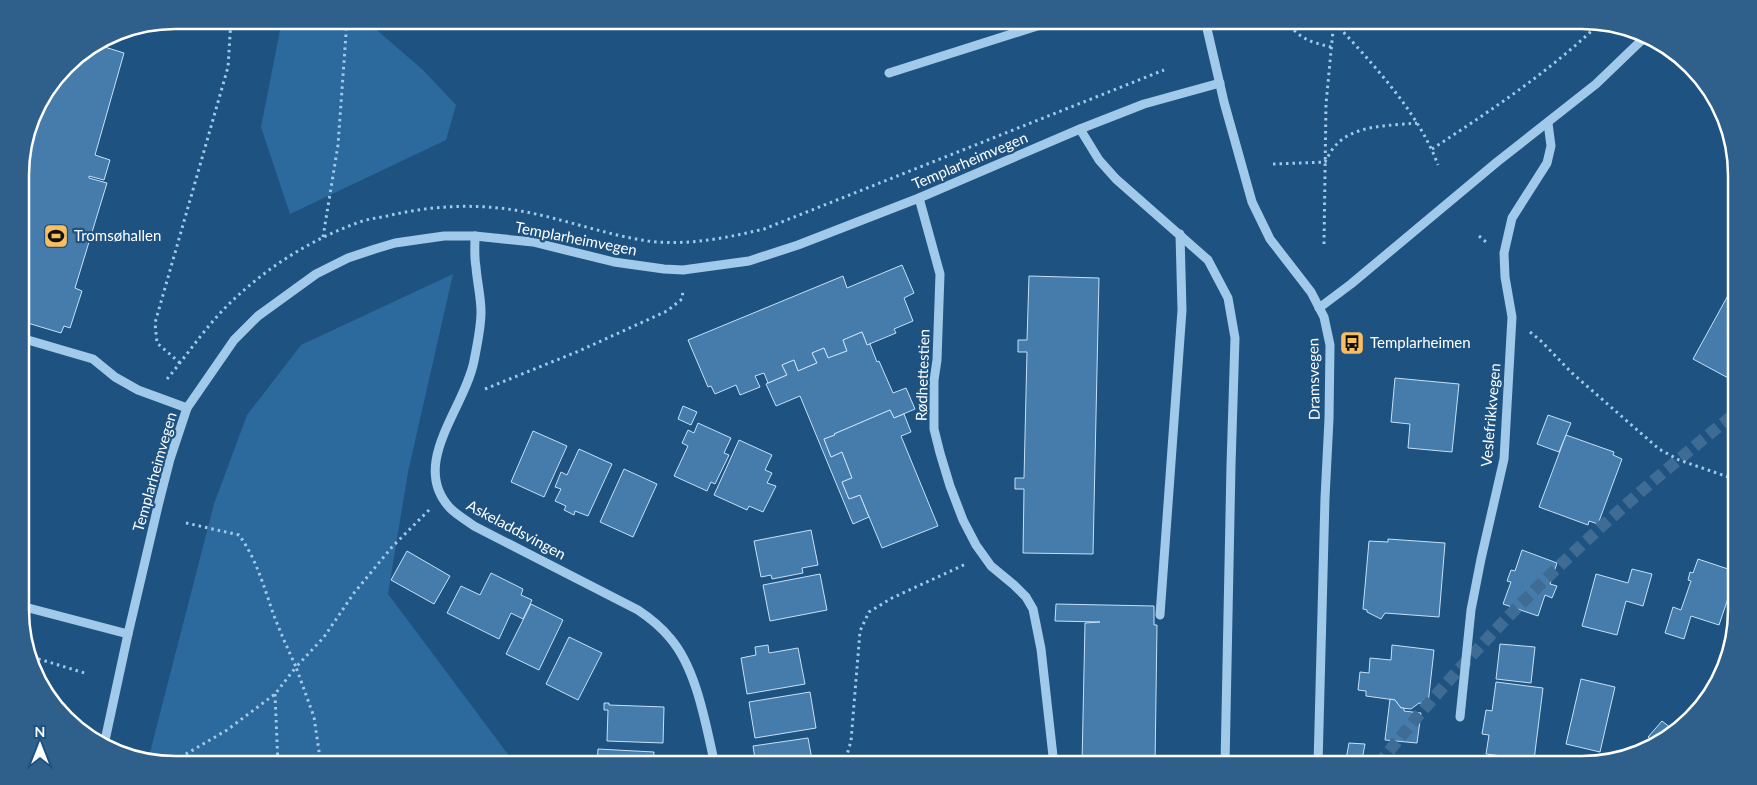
<svg xmlns="http://www.w3.org/2000/svg" width="1757" height="785" viewBox="0 0 1757 785" font-family="Lato,sans-serif">
<style>
.green{fill:#2c6a9e}
.building{fill:#457cab;stroke:#c6e1f7}
.lines{fill:none;stroke-linecap:round;stroke-linejoin:round}
.major-tunnel{stroke:#3f6c94;stroke-width:12;stroke-dasharray:12 6;stroke-linecap:butt}
.path{stroke:#a1c9e9;stroke-width:3;stroke-dasharray:2.5 4;stroke-linecap:butt}
.minor{stroke:#a1c9e9;stroke-width:9}
.labels{text-anchor:middle;stroke-width:4.5;stroke-linejoin:round;paint-order:stroke}
.street-label{font-size:15px;fill:#fff;stroke:#1d5281}
.poi-label{font-size:15px;fill:#fff;stroke:#1d5281;text-anchor:start}
.rim{fill:none;stroke:#fff;stroke-width:2.5}
</style>
<rect width="100%" height="100%" fill="#1d5281"/>
<g class="green">
<path d="M282 20H365L423 70 456 105 446 140 290 214 261 127Z"/>
<path d="M453 274 408 472 388 594 516 765H174L148 760 214 504 247 415 301 345Z"/>
</g>
<g class="building">
<path d="M872 20H904L875 29Z"/>
<path d="M95 44 124 53 95 155 110 160 104 180 89 176V178L107 183 75 288 82 291 70 328 64 326 61 333 21 321 20 164 36 106 72 58Z"/>
<path d="M902 265 914 293 904 298 913 321 894 329 896 333 867 345 862 332 843 340 847 351 828 358 824 348 812 353 817 363 798 371 794 360 782 365 787 375 768 383 764 373 755 376 760 387 740 395 736 385 715 394 711 386 708 387 688 340 843 276 847 288Z"/>
<path d="M1029 276 1099 278 1093 554 1023 553 1024 489H1015V478H1024L1027 352H1018V340H1027Z"/>
<path d="M1731 290 1736 292V368L1730 379 1693 359Z"/>
<path d="M862 332 867 345 870 344 877 362 879 361 893 393 906 388 915 409 894 418 890 410 834 434 835 435 824 439 831 457 842 452 852 478 842 482 849 499 860 495 869 517 853 524 800 396 776 406 766 384 787 375 782 365 794 360 798 371 817 363 812 353 824 348 828 358 847 351 843 340Z"/>
<path d="M1395 378 1459 384 1452 452 1408 448 1410 424 1391 422Z"/>
<path d="M683 406 697 412 691 425 678 419Z"/>
<path d="M890 410 894 418 904 414 911 432 901 436 938 526 882 548 860 495 849 499 842 482 852 478 842 452 831 457 824 439 835 435 834 434Z"/>
<path d="M1548 415 1571 423 1559 452 1537 444Z"/>
<path d="M698 423 731 438 724 453 729 455 715 484 711 482 707 491 674 476 688 446 682 443 688 430 694 433Z"/>
<path d="M533 431 567 446 544 497 511 482Z"/>
<path d="M1566 435 1614 452 1613 455 1622 459 1598 524 1589 521 1588 525 1539 507Z"/>
<path d="M739 440 772 455 765 470 772 473 767 483 776 486 763 512 749 506 747 510 714 495Z"/>
<path d="M579 449 612 464 588 516 575 511 574 515 564 510 566 506 555 501 561 489 555 487 561 472 567 475Z"/>
<path d="M624 469 657 484 633 537 600 522Z"/>
<path d="M811 530 818 565 802 568 803 573 772 579 771 575 761 577 754 541Z"/>
<path d="M1388 539 1445 543 1439 617 1385 613 1381 619 1367 612V610L1363 609 1369 541 1388 542Z"/>
<path d="M1522 550 1557 563 1550 584 1557 586 1552 598 1545 595 1538 616 1503 604 1511 582 1507 581 1511 570 1515 571Z"/>
<path d="M407 551 450 576 434 604 391 580Z"/>
<path d="M1698 559 1737 572 1719 625 1691 616 1684 639 1665 633 1673 607 1681 610 1691 581 1688 580 1690 572 1693 573Z"/>
<path d="M1632 569 1652 574 1643 606 1626 601 1617 635 1582 626 1596 574 1628 583Z"/>
<path d="M491 573 523 589 521 595 532 600 523 619 511 613 499 639 447 613 461 586 480 595Z"/>
<path d="M820 574 827 610 770 621 763 585Z"/>
<path d="M531 604 563 620 539 670 506 654Z"/>
<path d="M1056 604 1154 606V625H1157L1155 765 1082 764 1085 623 1100 622 1055 621Z"/>
<path d="M569 637 602 653 578 700 546 684Z"/>
<path d="M1500 644 1535 647 1531 683 1496 679Z"/>
<path d="M768 645 769 653 798 648 805 684 747 694 741 658 756 655 755 647Z"/>
<path d="M1392 645 1434 650 1428 704 1419 703 1411 709 1401 708 1395 700 1366 696V691L1358 690 1360 672 1369 673 1370 658 1391 660Z"/>
<path d="M1581 679 1615 687 1600 752 1566 744Z"/>
<path d="M1496 682 1543 688 1534 760 1486 754 1489 735 1482 734 1486 710 1492 711Z"/>
<path d="M810 692 816 728 755 738 749 702Z"/>
<path d="M1390 699 1395 700 1401 708H1404V711L1421 713 1417 743 1385 740Z"/>
<path d="M604 703H609V705L664 707 663 743 607 741 608 710H604Z"/>
<path d="M1662 721 1676 732 1669 739 1656 743 1648 737Z"/>
<path d="M808 738 813 765H756L753 746Z"/>
<path d="M1349 743 1365 744 1361 765H1345Z"/>
<path d="M598 749 654 752 653 765H597Z"/>
<path d="M1377 756 1428 761 1427 765H1376Z"/>
</g>
<g class="lines">
<path class="major-tunnel" d="M1378 765C1482 633 1605 516 1736 413"/>
<g class="path">
<path d="M1286 20C1299 39 1310 42 1331 47"/>
<path d="M1335 23C1373 64 1419 113 1438 165"/>
<path d="M1432 149C1490 111 1549 72 1600 23"/>
<path d="M1273 164 1325 162C1328 157 1331 150 1336 145 1355 124 1391 126 1417 123"/>
<path d="M1479 236 1486 242"/>
<path d="M323 237 338 145 347 20"/>
<path d="M1324 244 1326 104 1334 20"/>
<path d="M1530 332 1541 341 1572 373 1659 449 1679 460 1737 480"/>
<path d="M180 363 157 343 155 323 228 67 231 20"/>
<path d="M167 379C188 354 206 326 230 303 266 268 310 240 357 223 367 219 377 218 387 216 433 205 479 203 526 212 567 220 607 235 648 241 687 246 726 238 764 229L1164 70"/>
<path d="M485 389 579 351 667 311 682 299 683 290"/>
<path d="M32 657 88 674"/>
<path d="M275 694 278 765"/>
<path d="M169 764 227 730 275 694 296 667C288 649 280 632 273 613 264 587 256 558 239 535L182 522"/>
<path d="M321 765 314 717 296 667 324 637 354 593 392 547 430 509"/>
<path d="M844 765 851 741 860 631 869 612 892 598 966 564"/>
</g>
<g class="minor">
<path d="M1205 20 1224 102 1252 202 1270 239 1311 292 1324 317 1330 345 1329 419 1325 498 1318 765"/>
<path d="M889 73 1056 20"/>
<path d="M1080 129 1099 160 1116 179 1208 260 1228 298 1235 338 1231 465 1225 765"/>
<path d="M919 198 940 274 937 360 934 380V429L940 453 950 486 963 520 976 545 991 566 1014 585 1026 597 1033 609 1041 649 1054 765"/>
<path d="M475 236C475 246 474 257 476 267 477 282 481 296 481 312 481 328 477 345 474 361 465 408 409 464 450 508 457 515 466 520 474 526L638 610C650 618 661 627 670 638 697 669 706 726 715 765"/>
<path d="M1319 308 1351 284 1497 162 1596 84 1647 35"/>
<path d="M21 338 93 359 115 377 138 390 187 408"/>
<path d="M21 606 128 634"/>
<path d="M1160 615 1182 310 1180 234"/>
<path d="M1460 717 1471 610 1481 559 1504 459 1512 317 1505 277 1504 253 1512 218 1547 163 1551 146 1548 123"/>
<path d="M104 745 128 634 158 506 170 459 187 408 234 340 258 316 316 274 348 258 375 249 395 243 444 236H475L533 242 614 262 664 269 683 270 749 261 798 245 919 198 1080 129 1144 104 1220 83"/>
</g>
</g>
<defs>
<symbol id="stadium-square" viewBox="-11 -11 22 22"><rect x="-9" y="-9" width="18" height="18" rx="4" fill="#f9be5f" stroke="#1d5281"/><path d="M0-5a6.5 5 0 1 0 0 10a6.5 5 0 1 0 0-10ZM-3.5-1.8h7v3.6h-7Z" fill="#111"/></symbol>
<symbol id="bus-square" viewBox="-11 -11 22 22"><rect x="-9" y="-9" width="18" height="18" rx="4" fill="#f9be5f" stroke="#1d5281"/><path d="M-5-6H5V4H4V6H2V4H-2V6H-4V4H-5ZM-3.5-4V0h7V-4ZM-3.5 1.2v1.5H-2V1.2ZM2 1.2v1.5H3.5V1.2Z" fill="#111"/></symbol>
</defs>
<g fill-rule="evenodd">
<use href="#stadium-square" x="42" y="222" width="28" height="28"/>
<use href="#bus-square" x="1338" y="329" width="28" height="28"/>
</g>
<g class="labels">
<g class="street-label">
<text transform="translate(970 161) rotate(-23)" y="5">Templarheimvegen</text>
<text transform="translate(576 239) rotate(11)" y="5">Templarheimvegen</text>
<text transform="translate(923 375) rotate(-88)" y="5">Rødhettestien</text>
<text transform="translate(1314 379) rotate(-91)" y="5">Dramsvegen</text>
<text transform="translate(1491 415) rotate(-85)" y="5">Veslefrikkvegen</text>
<text transform="translate(155 472) rotate(-74)" y="5">Templarheimvegen</text>
<text transform="translate(516 530) rotate(28)" y="5">Askeladdsvingen</text>
</g>
<g class="poi-label">
<text x="74" y="241">Tromsøhallen</text>
<text x="1370" y="348">Templarheimen</text>
</g>
</g>
<path d="M0 0H1757V785H0ZM175 29H1582A146 146 0 0 1 1728 175V610A146 146 0 0 1 1582 756H175A146 146 0 0 1 29 610V175A146 146 0 0 1 175 29Z" fill="#2f608b" fill-rule="evenodd"/>
<path class="rim" d="M175 29H1582A146 146 0 0 1 1728 175V610A146 146 0 0 1 1582 756H175A146 146 0 0 1 29 610V175A146 146 0 0 1 175 29Z"/>
<g transform="translate(40 745)" stroke="#1d5281" stroke-width="4" paint-order="stroke">
<path d="M0-4L9 19L0 12L-9 19Z" fill="#ffffff"/>
<text y="-8" font-size="14" font-weight="bold" text-anchor="middle" fill="#ffffff">N</text>
</g>
</svg>
